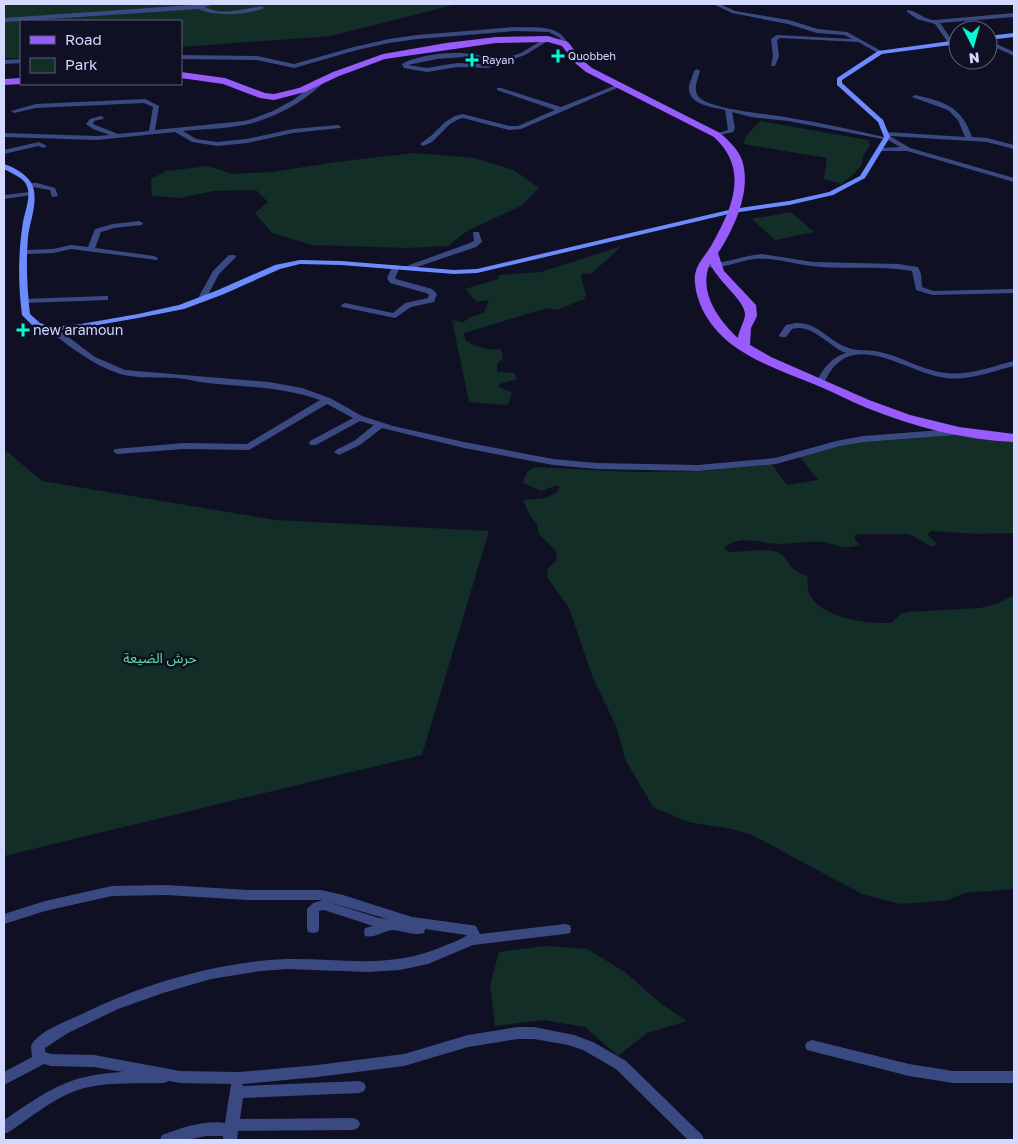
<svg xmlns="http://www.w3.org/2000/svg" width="1018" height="1144" viewBox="0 0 1018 1144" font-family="'Golos Text','Noto Sans Arabic',sans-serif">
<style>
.green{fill:#122e26}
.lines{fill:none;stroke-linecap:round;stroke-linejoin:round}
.street{fill:#3b4983;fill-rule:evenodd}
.secondary{fill:#6c8bfd;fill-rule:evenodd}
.primary{fill:#995cfc;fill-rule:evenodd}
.poi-dot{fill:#04f9d6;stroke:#0f1024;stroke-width:2}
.labels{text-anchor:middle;stroke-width:5;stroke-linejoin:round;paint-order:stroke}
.far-poi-label{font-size:11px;fill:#d3d9fe;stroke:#0f1024;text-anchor:start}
.poi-label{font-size:14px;fill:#d3d9fe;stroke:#0f1024;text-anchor:start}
.park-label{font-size:14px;fill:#60dea0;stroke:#0f1024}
</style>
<rect width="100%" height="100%" fill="#0f1024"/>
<g class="green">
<path d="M4 4H457L331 36 181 47V21H21V58H4Z"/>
<path d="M760 121 868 140 870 145 863 156 862 164 854 174 841 184 824 179 827 158 743 144 747 135Z"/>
<path d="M414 153 474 158 514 170 539 188 521 206 467 231 448 246 406 248 312 245 272 233 255 213 268 202 256 190 214 191 180 198 152 196 151 179 166 171 208 166 232 174 272 172 336 162Z"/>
<path d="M791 212 814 232 775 240 752 219Z"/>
<path d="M622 246 591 274 583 273 581 277 586 295 584 299 557 310 547 308 464 333 465 340C477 348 487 350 501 349L503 358 497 364V372L514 373 517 379 502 383 497 386 512 393 508 405 469 402 452 320 463 322 473 316 484 313 489 300 477 302 465 289 498 279 499 275 541 272Z"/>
<path d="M949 434 1014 439V534L1011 533 979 534 931 531 928 535 937 544 932 547 909 534H862L855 535V540L860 544C846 552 837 544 823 542 808 541 794 544 780 544 762 544 738 533 724 549L730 552C742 552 767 548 777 552 790 558 787 570 807 576 808 582 807 590 810 595 823 619 868 624 892 623L900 614 908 612 980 608 996 604 1014 595V889L964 893 949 900 940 901 900 904 862 894 752 835 732 829 688 822 653 807 625 759 617 728 593 678 569 608 547 577 548 568 557 560 556 551 539 534 537 524 530 516 523 500 546 498 557 492 559 489 558 485 541 491 523 483C525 474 527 471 535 467L634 472 706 471 771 463 787 485 818 480 799 456 863 440Z"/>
<path d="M4 449 42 481 275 520 489 531 422 755 4 856Z"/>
<path d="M545 946 587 949 625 972 660 1003 687 1021 647 1033 618 1056 585 1027 543 1020 495 1026 490 985 499 952Z"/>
</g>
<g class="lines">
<g class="street">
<path d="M206 4H215L205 7C221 16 244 9 261 6L264 8C249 15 214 17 199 9L4 22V18Z"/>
<path d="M713 4H720L735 11 789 20 818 29 847 32 883 52 878 53 858 42 780 38 777 40 779 56 775 66H771L773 56 771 39 777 35 852 39 844 35 817 33 788 24 732 13Z"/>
<path d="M907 10C917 10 925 21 936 20 961 18 988 15 1014 13V17L940 23 954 43 951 45 949 44 935 24 917 19 907 12Z"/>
<path d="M515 27C534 28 559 23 568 44L563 45 560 38 549 32 515 31 417 39 389 43 357 50 294 68 257 60 181 59V55L257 56 294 64 354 47 389 39 417 35Z"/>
<path d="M546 38 551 39 525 55 488 68 457 67 427 72 404 68 402 64C420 53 476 47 493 62L521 53ZM465 57 476 58 488 64 457 63 427 68 408 65 437 59Z"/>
<path d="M988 40 1014 52V56L988 44Z"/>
<path d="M21 59V63L4 64V60Z"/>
<path d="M697 69 700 71C698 79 693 88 698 96 708 110 773 114 790 118 822 123 853 130 884 137V134L887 132 965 137 958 120 948 110 912 97 915 95C945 102 961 106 972 137L987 138 1014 145V149L987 142 890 136 910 148 1014 178V182L907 151H879L878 150 881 148 900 147 888 140 788 121 751 117 732 112 735 128 733 132 715 136V134L728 130 725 110C712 107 687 105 689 86 690 81 693 76 694 71Z"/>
<path d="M320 80 325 81C305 102 273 119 244 125 224 129 203 129 183 131L196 139 217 142 247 139 293 129 338 125 341 127 340 128 293 133 247 143 217 146 192 142 175 132 97 140 4 137V133L97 136 110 135 93 129 86 124 90 119 101 116 104 118 103 119 94 121 93 124 118 134 149 131 153 107 144 103 36 108 14 113 11 111 36 104 145 99 159 106 155 130 244 121 252 119 273 111 293 100Z"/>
<path d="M619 84 624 85 521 129 509 130 463 118 459 119 450 124 432 142 423 146 420 144 432 135 445 122 455 116 463 114 509 126H518L555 110 497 90V88H501L561 107Z"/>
<path d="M39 142 47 146 44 148 38 146 4 154V150Z"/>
<path d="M29 183H37L55 188 58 196 52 197 50 190 27 186 26 185Z"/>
<path d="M30 192 32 193V195L4 199V195Z"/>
<path d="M139 221 143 223 142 225 114 228 101 232 95 248 154 256 158 258 157 260 71 249 53 253 25 254 21 252 25 250 53 249 71 245 88 247 95 229 113 224Z"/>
<path d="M473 232H479L482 242 476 247 408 270H402L401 268 470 243 474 241Z"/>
<path d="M762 254 813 262 898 264 918 267 921 274 922 287 933 291 1014 289V293L932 295 916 290 912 271C879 265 845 270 812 266 793 264 774 257 755 259 739 260 714 274 699 264 704 261 708 263 714 263 730 262 746 255 762 254Z"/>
<path d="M229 255H235L236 257 219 274 204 302H198L197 300 213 271Z"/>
<path d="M393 265H396L400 267 395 278 396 279 432 289 437 294 434 302 411 307 395 318 342 307 341 305 345 303 393 313 405 303 428 298 429 295 426 293 390 283 387 278Z"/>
<path d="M105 296H108V300L24 303 20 301 24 299Z"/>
<path d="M796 323C817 322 828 340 846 347 857 352 869 349 880 352 903 357 923 371 946 373 968 376 993 366 1014 361V366C993 371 968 381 946 378 914 375 868 339 839 362 831 368 828 376 823 384L820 385 816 382C824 368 830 358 846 353 828 346 812 323 792 329L786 337H780L779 335 786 325Z"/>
<path d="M49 327H55L95 357 125 370 269 382 302 388 330 398 362 416 393 426 464 442 553 459 597 463 698 465 775 458 836 441 863 436 955 429 959 432 955 435 863 442 840 446 776 464 698 471 597 469 553 465 464 448 382 428 360 445 339 455 334 452 336 450 354 441 374 425 360 421 316 445H310L309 443 310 441 353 418 327 404 249 450 184 449 118 454 115 453 113 451 115 449 184 443 247 444 320 400C283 387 246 387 208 383 197 382 188 379 177 378 159 377 138 379 120 374 93 365 72 348 49 331Z"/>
<path d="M166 885 248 890H321L343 895 412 917 471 925 476 926 480 934 565 924 570 925 571 929 570 933 565 934 473 945 428 964 400 970 368 972 287 969 261 971 211 979 163 993 118 1009 68 1033 45 1048V1052L51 1054 94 1055 180 1071 239 1072 317 1065 404 1054 468 1035 518 1027H534L574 1035 593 1042 626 1061 702 1135 704 1140H688L616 1069 583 1050 568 1045 534 1039H518L468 1047 404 1066 317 1077 242 1084 243 1086 359 1081 364 1083 366 1087 364 1091 359 1093 243 1098 240 1119 353 1118 358 1120 360 1124 358 1128 353 1130 238 1131 237 1140H223V1136H206L187 1140H160L162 1135C181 1128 204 1120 225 1123L231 1084 180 1083 169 1081 164 1083C135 1084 102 1081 75 1091 51 1100 30 1118 9 1132L4 1134V1120C48 1091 66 1075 123 1072L94 1067 51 1066 44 1064 4 1085V1072L32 1057 31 1046C38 1031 67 1021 82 1014 137 987 198 968 260 961 325 953 380 974 444 946 451 943 461 940 467 935L425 929 424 933C414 936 404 931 394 930 384 930 375 939 365 936L364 932 365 928 373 926 324 910 319 911V928L318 932 313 933 308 932 307 928V909L313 903 323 900H248L166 895 112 896 45 911 4 924V914L45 901 112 886ZM328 902 388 919 379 918Z"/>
<path d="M812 1040 909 1064 953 1071H1014V1083H953L909 1076 807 1050 805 1046 807 1042Z"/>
</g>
<g class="secondary">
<path d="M1014 33V37L988 40V36Z"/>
<path d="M958 40V44L882 54 842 80V83L883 120 890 137 865 178 833 195 789 205 733 213 477 273 454 274 341 265 300 264 280 269 224 294 184 309 138 318 81 328 52 331 34 327 22 315C18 284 18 253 23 222 25 211 32 195 26 184 22 177 11 173 4 169V164C14 167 30 176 33 187 38 202 30 221 28 237 26 263 27 289 30 314L40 323 52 327 81 324 138 314 179 305 218 290 275 265 300 260 341 261 454 270 477 269 733 209 789 201 829 192 860 176 884 137 878 122 837 85V78L878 51Z"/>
</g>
<g class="primary">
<path d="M548 36 568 42 581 59 592 68 720 133C729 141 738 149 742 160 752 190 734 229 718 253L724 271 756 305 757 316 751 328 750 345 771 357 869 400 910 415 959 427 1014 434V442C964 440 914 427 867 408 850 401 833 392 816 385 787 373 756 363 731 344 712 329 697 307 695 283 693 267 703 259 711 246 732 209 750 170 714 137L586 72 575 63 562 46 548 42 496 43 385 59 339 76 305 92 274 100 260 98 223 84 181 78V72L225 78 265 93 274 94 299 88 333 72 383 54 446 43 496 37ZM710 263C716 280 746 301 745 315 744 323 739 329 738 338 718 319 698 292 710 263Z"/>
<path d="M21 78V84L4 85V79Z"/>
</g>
</g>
<g class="poi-dot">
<path d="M555.5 48.5h5v5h5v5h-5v5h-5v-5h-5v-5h5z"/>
<path d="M469.5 52.5h5v5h5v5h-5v5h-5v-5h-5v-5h5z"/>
<path d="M20.5 322.5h5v5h5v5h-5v5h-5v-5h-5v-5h5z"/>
</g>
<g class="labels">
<g class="far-poi-label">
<text x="568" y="60">Quobbeh</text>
<text x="482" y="64">Rayan</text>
</g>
<g class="poi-label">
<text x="33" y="335">new aramoun</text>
</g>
<g class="park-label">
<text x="160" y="663">حرش الضيعة</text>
</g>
</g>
<rect width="1018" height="1144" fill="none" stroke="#d3d9fe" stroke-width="10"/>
<rect x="20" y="20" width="162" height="65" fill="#0f1024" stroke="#5d607b"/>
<rect x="30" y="36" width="25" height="8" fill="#995cfc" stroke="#5d607b"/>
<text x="65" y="45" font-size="15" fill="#d3d9fe">Road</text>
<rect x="30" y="58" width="25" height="15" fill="#122e26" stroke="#5d607b"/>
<text x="65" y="70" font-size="15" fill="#d3d9fe">Park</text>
<g transform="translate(973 45) rotate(174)"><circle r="24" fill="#0f1024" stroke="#5d607b"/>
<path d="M0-4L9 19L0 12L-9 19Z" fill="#04f9d6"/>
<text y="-8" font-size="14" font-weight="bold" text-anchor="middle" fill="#d3d9fe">N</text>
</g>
</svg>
